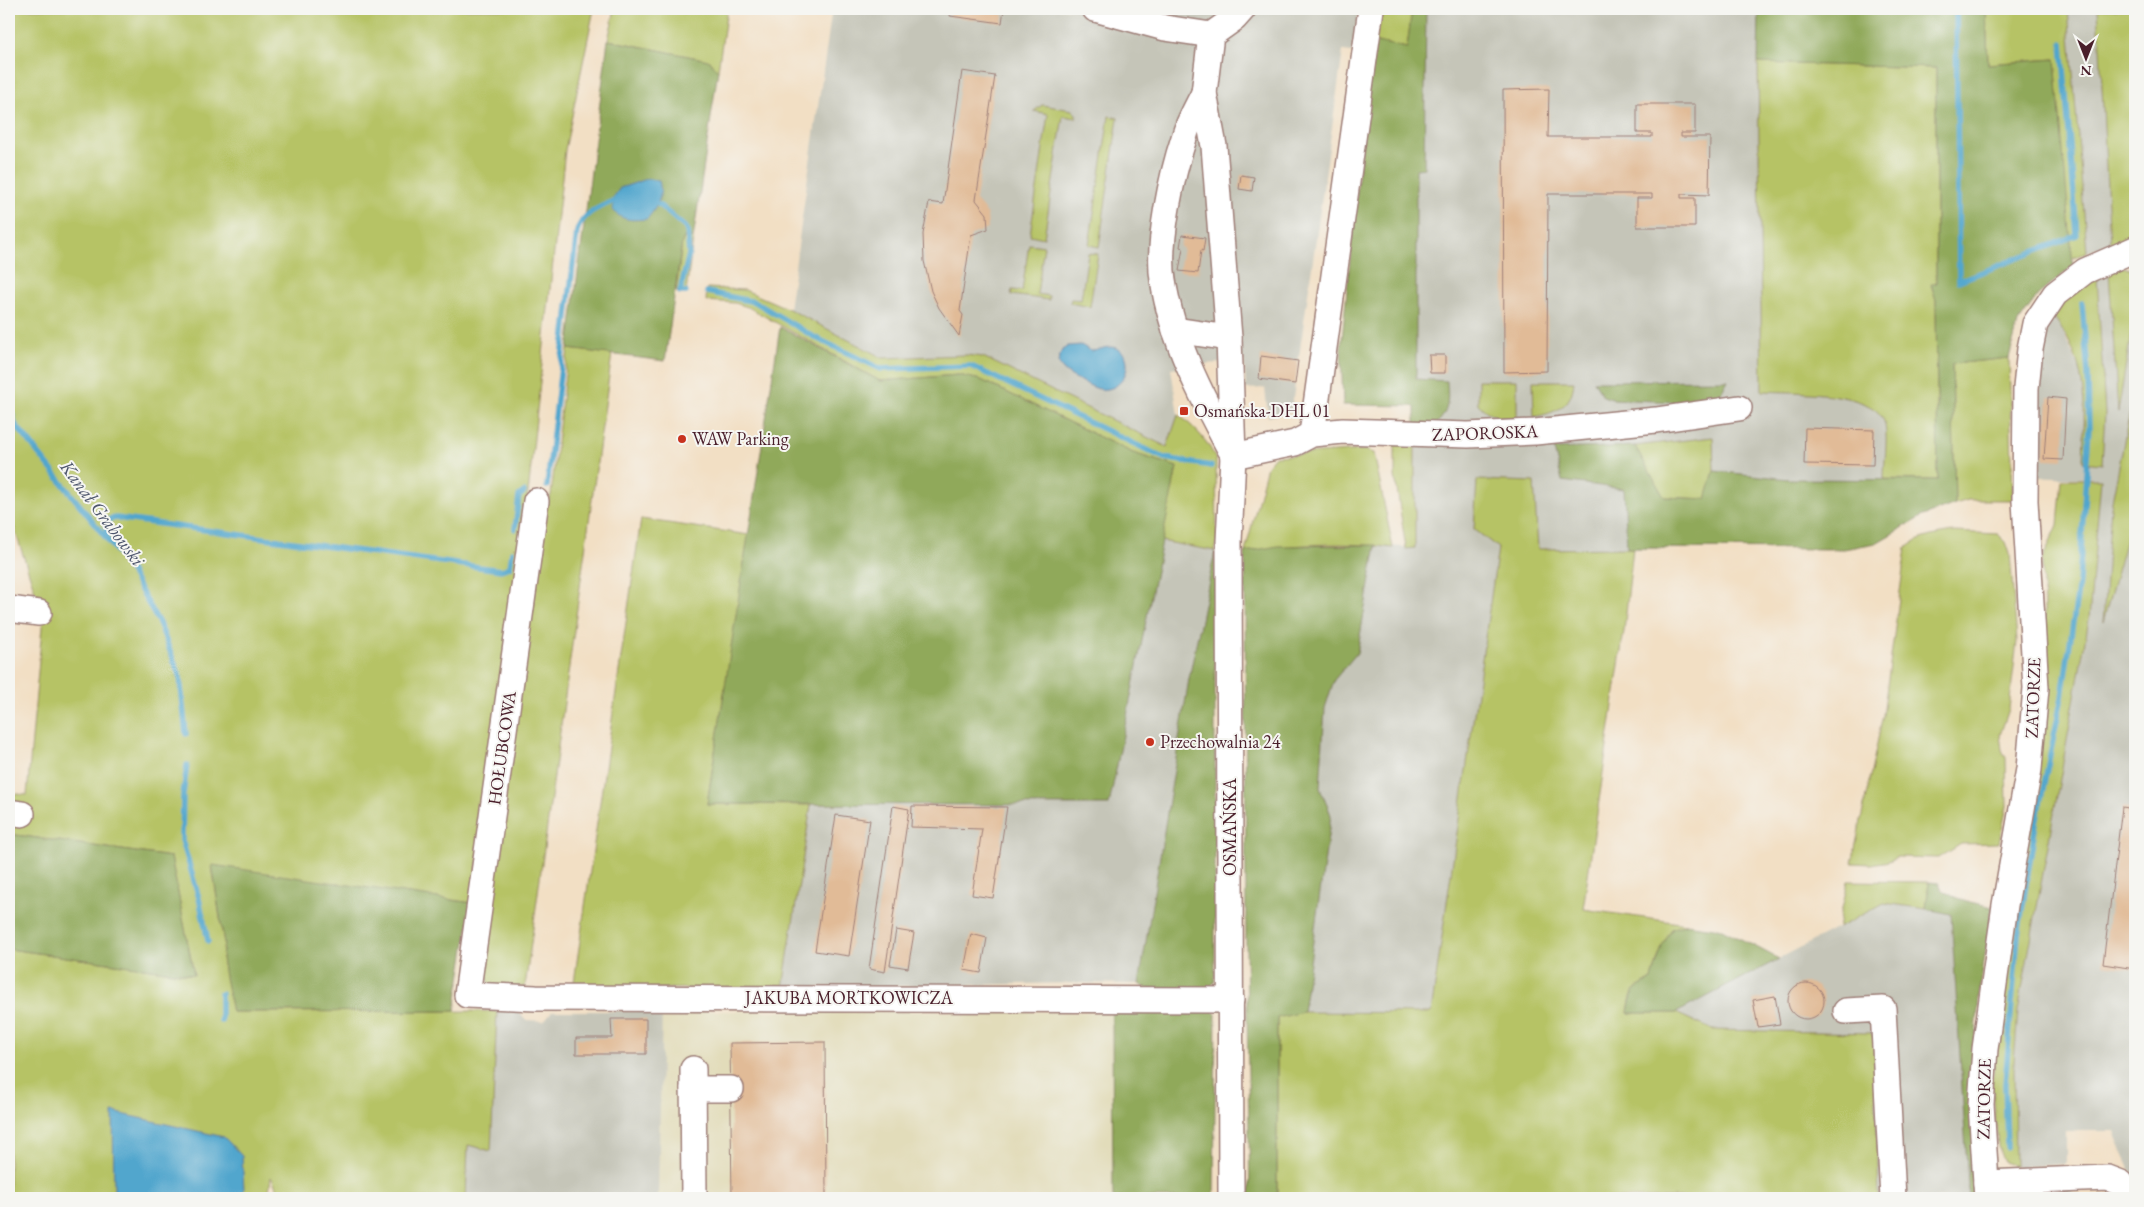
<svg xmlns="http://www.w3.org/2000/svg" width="2144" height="1207" viewBox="0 0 2144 1207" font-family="'EB Garamond',serif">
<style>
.built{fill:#e2dcba}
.industrial{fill:#c5c5b8}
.green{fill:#b6c365;stroke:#807148}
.forest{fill:#90a95a;stroke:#6d6442}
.water{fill:#51a6cd;stroke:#4e627c}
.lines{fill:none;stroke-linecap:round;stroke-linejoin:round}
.stream{stroke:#51a6cd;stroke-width:5.5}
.building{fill:#e1bb97}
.minor-casing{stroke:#9e7f78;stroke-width:28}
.minor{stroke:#fff;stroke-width:25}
.poi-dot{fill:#c8321e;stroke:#f6f6f2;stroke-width:2}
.labels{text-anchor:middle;stroke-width:4;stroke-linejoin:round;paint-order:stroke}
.poi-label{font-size:18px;fill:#4a1f2b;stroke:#f6f6f2;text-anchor:start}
.street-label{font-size:18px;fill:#4a1f2b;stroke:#f6f6f2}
.water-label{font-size:19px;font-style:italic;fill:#4d556c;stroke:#f6f6f2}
</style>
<rect width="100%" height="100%" fill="#f6f6f2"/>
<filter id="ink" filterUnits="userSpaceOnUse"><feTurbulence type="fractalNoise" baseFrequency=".02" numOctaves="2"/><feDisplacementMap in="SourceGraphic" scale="10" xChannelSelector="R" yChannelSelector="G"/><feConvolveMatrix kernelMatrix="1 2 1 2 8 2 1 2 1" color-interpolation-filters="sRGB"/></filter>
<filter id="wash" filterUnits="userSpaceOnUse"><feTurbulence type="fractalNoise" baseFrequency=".0096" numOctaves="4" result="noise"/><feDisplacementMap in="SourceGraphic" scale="20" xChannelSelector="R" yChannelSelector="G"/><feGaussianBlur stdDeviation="1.12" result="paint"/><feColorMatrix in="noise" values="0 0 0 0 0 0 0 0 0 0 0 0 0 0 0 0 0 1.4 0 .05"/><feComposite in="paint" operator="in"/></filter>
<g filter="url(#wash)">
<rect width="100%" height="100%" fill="#f2dfc4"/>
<path class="built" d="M662 1011 1112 1012 1113 1198H658Z"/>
<g class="industrial">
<path d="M832 9H1359L1352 52 1343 51 1291 412 1268 417 1265 388 1246 389 1244 360 1171 368 1178 415 1167 447 983 357 966 355 883 358 789 309Z"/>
<path d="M1426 9H1947L1955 504 1923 516 1876 543 1844 549H1538L1431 1013 1773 962 1884 903 1951 913 1969 1198H1277V1017L1303 1011 1331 815 1320 789 1325 708 1334 680 1357 652 1376 545 1415 548 1416 169 1424 168Z"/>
<path d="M2068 9H2098L2110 245 2087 252Z"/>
<path d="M2109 272 2118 409 2135 310V386L2111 507 2104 619 2135 507V1180L2116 1138 2115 1131H2066V1164L2015 1167 2013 1114 2014 1062 2018 1011 2089 619 2100 479 2030 476 2036 351 2050 312 2060 324 2082 376 2085 396 2102 350 2097 276Z"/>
<path d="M1161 541 1215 551 1189 679 1139 984 1081 983 783 988 811 805 1109 804Z"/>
<path d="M497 1011H517L526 1020 544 1021 552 1011H662L658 1198H466L468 1144 491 1150Z"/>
<path d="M2072 1188V1198H2012L2011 1191Z"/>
</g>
<g class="green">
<path d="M9 9H594L565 150 529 485 472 903 212 866 224 943 222 958 232 1012 497 1011 491 1151 468 1145 466 1198H283L271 1177 269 1191 272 1192 276 1198H9V949L194 975 171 857 9 834V793L27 795 43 616 9 512Z"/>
<path d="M615 9H727L718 70 708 60 608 40Z"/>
<path d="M1376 9H1412L1407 48 1372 41Z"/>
<path d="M1986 9H2068L2087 252 2071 259 2055 59 1988 64Z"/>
<path d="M2098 9H2135V236L2110 245Z"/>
<path d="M1758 63 1936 68V284L1931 285 1936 299 1938 480 1884 479C1884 462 1888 442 1885 425 1878 389 1791 393 1762 391Z"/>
<path d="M1042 105 1072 110 1076 114V118L1063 116 1044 238 1030 235 1048 114 1034 111Z"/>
<path d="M1109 116 1118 118 1099 247 1089 245Z"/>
<path d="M685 236 693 239 686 293 676 292 682 242Z"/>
<path d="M1029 244 1044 246 1037 294 1049 296V300L1011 295 1012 290 1022 291Z"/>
<path d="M1088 253 1098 254 1090 307 1070 303 1071 299 1081 300Z"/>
<path d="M2123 267 2135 270V310L2118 412 2109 272Z"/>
<path d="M2097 276 2105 413 2102 464 2083 462C2085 404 2089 361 2050 312Z"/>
<path d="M707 288 745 290 789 309 883 358 966 355 983 357 1167 447 1178 415C1193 425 1210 443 1216 460L1217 544 1215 551 1161 541 1177 467 1133 453 981 380 958 375 880 381 748 307 735 303 706 301Z"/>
<path d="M568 349 612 354 525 987 490 986 484 967 492 873 544 512 551 495Z"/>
<path d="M2009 358 2013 500H1968L1955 504 1952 364Z"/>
<path d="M1478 380H1517V418C1500 418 1491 417 1478 404Z"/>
<path d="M1533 381H1574C1572 407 1557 412 1534 417Z"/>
<path d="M2135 386V507L2103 622 2111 507Z"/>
<path d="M1713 437 1714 471 1707 499 1663 497 1635 446Z"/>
<path d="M1395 438H1415V548L1406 549 1395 476Z"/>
<path d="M1365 450 1374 453 1393 548C1345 541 1292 544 1245 552L1267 466 1275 456Z"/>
<path d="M2062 479H2101L2089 619 2018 1011 2014 1062 2015 1167 2004 1162 1998 1146 1992 1082 2047 680 2042 560 2058 525Z"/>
<path d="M1477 480 1534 482 1538 549 1633 548 1624 631 1583 909 1686 924 1672 929 1658 958 1652 979C1633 990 1631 990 1628 1013H1676L1713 1030 1871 1033 1874 1038 1879 1198H1277V1017L1303 1012 1431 1013 1498 548 1474 529Z"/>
<path d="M641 519 749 535 707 804 811 805 783 988 573 989Z"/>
<path d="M1953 532 1998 534 2006 542 2010 554 2017 641 2009 709 2000 735 2002 750 2006 758 2007 806 1999 843 1961 844 1939 858 1897 857 1889 861 1872 864 1852 863 1883 715 1906 548C1920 536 1936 535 1953 532Z"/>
<path d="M1848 881 1929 882 1926 909 1884 903 1838 928Z"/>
</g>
<g class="forest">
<path d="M1412 9H1426L1424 168 1416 169V379L1447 381C1448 399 1450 411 1436 424L1415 425V406L1343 405 1341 349 1372 41 1407 48Z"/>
<path d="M1759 9H1986L1988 64 2055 59 2073 266 2038 295 2018 323 2009 358 1952 364 1955 504 1923 516 1876 543 1844 549 1627 548 1624 489 1562 481 1554 449 1635 446 1664 497 1706 499 1714 471 1789 479 1938 480 1936 300 1931 284H1936V68L1758 63Z"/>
<path d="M608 40 708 60 718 70 693 239 685 236 682 242 665 361 568 349Z"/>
<path d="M780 327 880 381 958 375 981 380 1133 453 1177 467 1109 805 707 804Z"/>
<path d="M1728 380 1720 395 1676 402 1612 399 1603 396 1594 381Z"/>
<path d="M1376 545 1357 653 1334 680 1325 708 1320 788 1331 815 1303 1012 1277 1018V1198H1250L1246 950 1245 552 1278 546Z"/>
<path d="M1215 551V981L1210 988 1147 989 1139 984 1189 679Z"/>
<path d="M9 834 171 857 194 975 9 949Z"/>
<path d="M212 865 472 903 455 1011 232 1012 225 977 222 958 224 943Z"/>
<path d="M1929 882 1939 883C1944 900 1977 902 1992 907L1979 997 1972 1084 1977 1198H1969L1951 914 1926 909Z"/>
<path d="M1686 924 1722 929 1779 959 1676 1013H1628C1632 990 1633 990 1652 979L1662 946 1672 929Z"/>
<path d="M1212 1010 1216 1014 1214 1198H1113L1112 1012Z"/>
</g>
<g class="water">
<path d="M647 179 659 180C663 197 658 206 647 219 633 220 623 222 613 210V198L620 188Z"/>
<path d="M1081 345 1091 351C1098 351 1103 347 1110 347 1137 348 1129 387 1107 389 1098 391 1089 385 1081 381 1071 376 1062 372 1058 362L1062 350 1068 346Z"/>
<path d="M113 1112 224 1137 242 1156 244 1189 242 1198H114Z"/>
</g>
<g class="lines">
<g class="stream">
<path d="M1956 9 1959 281 2077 235 2062 43"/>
<path d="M659 205 687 229 689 254 680 292H686"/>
<path d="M707 292 755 302 816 338 881 369 971 366 1164 458 1211 466"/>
<path d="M9 403 15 424 126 563 160 625 180 677 186 734"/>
<path d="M547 486 577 231C583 213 597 208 614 201"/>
<path d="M515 529 519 496 524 492"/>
<path d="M107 539 106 524 110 519 116 518 501 570 510 567 512 552"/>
<path d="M187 765 183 795 182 840 199 898 208 941"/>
<path d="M221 1021V994"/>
<path d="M2007 1147 2005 1084 2018 935 2036 823 2062 697 2079 582 2089 428 2088 373 2082 303"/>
</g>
</g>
<g id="blocks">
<g class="building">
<path d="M951 9H1004L1002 23 950 16Z"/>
<path d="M962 71 995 76 976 200 987 214 988 229 971 235 960 311 963 315 959 336 939 308 931 291 924 261 923 234 929 202 943 204Z"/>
<path d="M1549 89 1548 137H1652V133H1637V104H1695V133H1681V137H1710L1709 195 1681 194V198H1695V227H1637V198H1652V194H1548L1547 371 1504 372 1503 90Z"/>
<path d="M1241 175 1254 177 1252 191 1239 189Z"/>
<path d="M1182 235 1205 238 1203 251 1201 250 1198 273 1179 271 1183 248 1180 247Z"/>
<path d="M1429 355H1445V373H1430Z"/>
<path d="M1261 356 1298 361 1295 384 1259 379Z"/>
<path d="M2048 397 2066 399 2063 460 2044 459Z"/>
<path d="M1805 428 1874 430 1873 465 1804 464Z"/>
<path d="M893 806 909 809 885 972 869 969Z"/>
<path d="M912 806 1007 807 993 898 972 895 982 829 911 827Z"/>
<path d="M2122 807 2135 809V969L2103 964Z"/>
<path d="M836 815 870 820 849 956 815 951Z"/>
<path d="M896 930 914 933 908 968 890 965Z"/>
<path d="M971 934 987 938 981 973 964 970Z"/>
<circle cx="1806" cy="1001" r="18"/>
<path d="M1775 996 1780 1024 1758 1027 1753 1000Z"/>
<path d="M611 1019H646V1054H576V1038H612Z"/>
<path d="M825 1042 826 1198H732L730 1043Z"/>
</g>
</g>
</g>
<g filter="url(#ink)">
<use href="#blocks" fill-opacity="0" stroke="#9e7f78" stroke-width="1"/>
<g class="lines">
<defs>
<g id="minor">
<path d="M1095 9 1165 28 1211 35"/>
<path d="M1204 93C1197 107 1188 122 1184 138 1172 174 1157 243 1163 280 1172 340 1202 397 1230 449"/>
<path d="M1175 330 1229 338"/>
<path d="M1312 434 1371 9"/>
<path d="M1233 456 1295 443 1312 434 1343 431 1468 435 1535 432 1656 420 1739 408"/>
<path d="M536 501 467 995 536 998 1231 1000"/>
<path d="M9 609 39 613"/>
<path d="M9 812 22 814"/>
<path d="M1846 1011 1883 1009 1893 1198"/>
<path d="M693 1069 694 1198"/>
<path d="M693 1089H731"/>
<path d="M1986 1183 2108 1178 2121 1183 2128 1198"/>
<path d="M1231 1198 1229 542 1233 456 1229 338 1214 146 1204 93 1211 35 1235 18 1243 9"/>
<path d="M1987 1198 1981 1104 1985 1049 2005 905 2029 769 2036 688 2025 501 2026 388 2030 349 2035 324 2055 294 2085 271 2135 249"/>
</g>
</defs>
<use href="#minor" class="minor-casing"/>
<use href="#minor" class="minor"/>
</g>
</g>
<g class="poi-dot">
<rect x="1179" y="406" width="10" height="10" rx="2.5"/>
<circle cx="682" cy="439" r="5"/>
<circle cx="1150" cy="742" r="5"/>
</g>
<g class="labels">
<g class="poi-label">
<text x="1194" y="417">Osmańska-DHL 01</text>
<text x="692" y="445">WAW Parking</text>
<text x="1160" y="748">Przechowalnia 24</text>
</g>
<g class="street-label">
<text transform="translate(1485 433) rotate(-2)" y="6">ZAPOROSKA</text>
<text transform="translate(2033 698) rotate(-88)" y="6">ZATORZE</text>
<text transform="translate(502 748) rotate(-82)" y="6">HOŁUBCOWA</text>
<text transform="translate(1230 827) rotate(-90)" y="6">OSMAŃSKA</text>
<text x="849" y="1004">JAKUBA MORTKOWICZA</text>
<text transform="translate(1984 1099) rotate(-89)" y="6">ZATORZE</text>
</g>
<g class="water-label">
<text transform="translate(103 513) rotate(53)" y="7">Kanał Grabowski</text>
</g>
</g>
<rect width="2144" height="1207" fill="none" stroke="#f6f6f2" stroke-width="30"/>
<g transform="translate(2086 58) rotate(180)" stroke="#f6f6f2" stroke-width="4" paint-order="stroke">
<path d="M0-4L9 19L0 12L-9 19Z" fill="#4a1f2b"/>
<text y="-8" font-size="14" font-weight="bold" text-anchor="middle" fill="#4a1f2b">N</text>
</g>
</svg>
